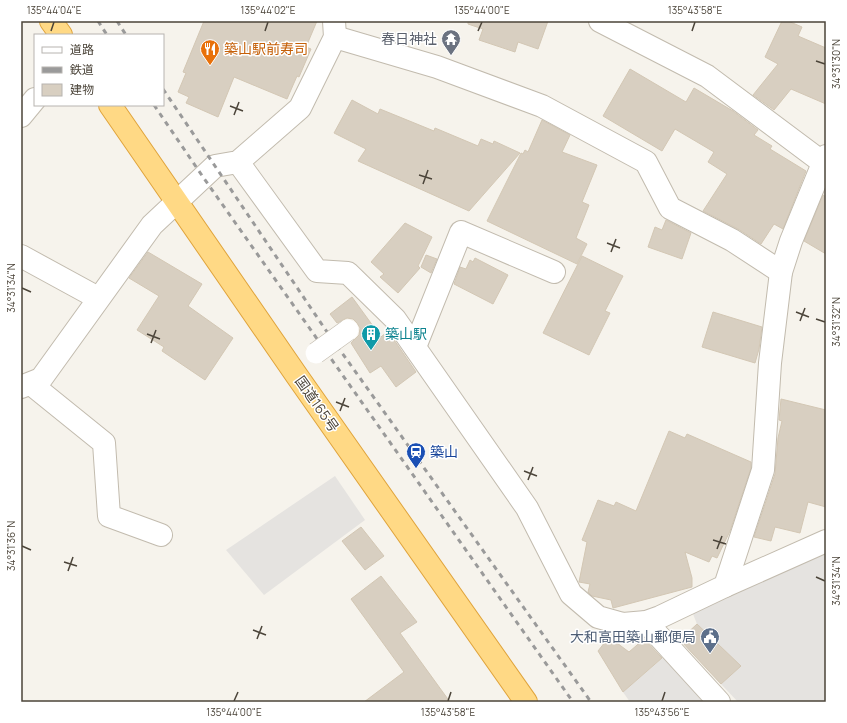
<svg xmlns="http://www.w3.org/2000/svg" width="847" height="723" viewBox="0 0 847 723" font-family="Manrope,'Noto Sans JP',sans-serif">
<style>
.parking{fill:#e5e3e0}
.building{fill:#d8cfc1;stroke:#d3c7b4}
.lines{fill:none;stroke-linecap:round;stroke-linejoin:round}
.minor-casing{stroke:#c2bbae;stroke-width:24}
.trunk-casing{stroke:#e0a43c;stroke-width:24}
.minor{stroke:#fff;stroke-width:22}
.trunk{stroke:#ffd985;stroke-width:22}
.rail{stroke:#9a9a9a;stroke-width:3;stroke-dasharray:5 5;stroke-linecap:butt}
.pedestrian-bridge-casing{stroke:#c2bbae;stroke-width:22;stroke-linecap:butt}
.pedestrian-bridge{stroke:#fff;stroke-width:21}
.ticks{fill:none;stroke:#4b4439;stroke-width:1.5}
.labels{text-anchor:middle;stroke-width:3;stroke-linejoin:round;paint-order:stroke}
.worship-label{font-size:14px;fill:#5b616d;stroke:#fff;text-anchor:end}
.food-label{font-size:14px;fill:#c56008;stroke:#fff;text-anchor:start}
.culture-label{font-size:14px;fill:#0d838f;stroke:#fff;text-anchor:start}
.street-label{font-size:14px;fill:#4b4439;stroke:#fff}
.transit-label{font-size:14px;fill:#164399;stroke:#fff;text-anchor:start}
.service-label{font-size:14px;fill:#4e5e75;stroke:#fff;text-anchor:end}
.neatline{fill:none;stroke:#4b4439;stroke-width:1.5}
.ticks-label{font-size:10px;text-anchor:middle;fill:#4b4439}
</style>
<rect width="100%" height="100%" fill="#f6f3ec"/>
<g class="parking">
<path d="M335 476 365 520 264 595 226 550Z"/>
<path d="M826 551V702H738L721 684 740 666 697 624 693 614 801 560Z"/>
<path d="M665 656 706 702H630L623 692Z"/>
</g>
<g class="building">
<path d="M204 21H317L306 47 311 49 299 77 297 76 287 99 234 77 218 117 186 103 189 97 178 92 186 73 183 72Z"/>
<path d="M468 21H548L538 49 518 42 515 52 479 40 483 29 468 24Z"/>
<path d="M782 21H788L802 27 798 36 826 48V104L791 89 774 110 753 95 778 64 765 57Z"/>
<path d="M630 69 686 102 694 88 733 111 758 130 754 135 772 146 770 149 806 171 783 229 774 224 761 244 738 229 703 211 727 174 708 162 714 152 675 129 662 151 603 116Z"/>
<path d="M352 100 378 114 380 109 434 131 435 128 478 146 481 139 493 144 494 141 520 153 469 211 358 161 366 149 334 133Z"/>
<path d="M542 120 570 135 562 152 597 165 582 202 589 205 576 238 587 244 577 264 487 221 521 153 523 154 525 150 528 152Z"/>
<path d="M823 195 826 197V254L804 241Z"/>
<path d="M666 220 691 233 682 259 648 247 655 227 662 230Z"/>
<path d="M405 223 432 237 418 266 420 268 398 293 380 277 384 274 371 262Z"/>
<path d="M148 252 202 284 188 306 233 338 205 380 162 351 164 347 137 330 159 296 129 278Z"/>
<path d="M426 255 437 259 431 273 421 267Z"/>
<path d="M582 256 623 276 605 311 610 313 589 355 543 333Z"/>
<path d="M475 258 508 275 493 304 454 284 460 267 466 269 470 260 473 262Z"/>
<path d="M352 297 381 337 388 331 416 372 396 387 381 366 370 373 351 343 359 335 360 328 357 323 353 319 347 318 337 323 330 314Z"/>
<path d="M713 312 762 327 759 349 755 363 702 347Z"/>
<path d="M781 399 826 410V507L808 502 800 533 775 527 771 541 754 537 775 474 778 438 782 421 779 420Z"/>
<path d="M669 431 685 438 687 434 751 462V468L730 531 717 558 712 556 709 562 685 552 692 578V587L613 608 611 600 592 596 588 592 590 584 579 582 587 542 582 540 598 500 614 506 616 502 636 511Z"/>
<path d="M361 527 384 556 365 570 342 541Z"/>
<path d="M381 576 417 622 400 633 450 702H364L404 672 351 599Z"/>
<path d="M697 624 741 666 721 684 680 640Z"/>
<path d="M609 637 629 652 644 639 662 658 623 692 598 651Z"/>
</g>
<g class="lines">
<defs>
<g id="minor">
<path d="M600 21 707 76 826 165"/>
<path d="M335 37 437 67 542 106 646 162 670 208 732 240 781 272"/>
<path d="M21 116 35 99"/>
<path d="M238 162 317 271 348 273 395 319 527 508 571 594 598 617 623 624 646 622 660 617 725 586 763 470 770 363 781 272 791 241 826 156"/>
<path d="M21 256 98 298"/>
<path d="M415 347 461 232 554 272"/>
<path d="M31 384 104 443 109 516 161 535"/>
<path d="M21 387 41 379 152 225 215 166 238 162 300 108 335 37 334 21"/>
<path d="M725 586 826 541"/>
<path d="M646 622 719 702"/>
</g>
<g id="trunk">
<path d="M51 21 61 35"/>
<path d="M110 105 297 376 526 702"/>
</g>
</defs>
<use href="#minor" class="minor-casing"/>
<use href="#trunk" class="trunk-casing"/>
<use href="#minor" class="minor"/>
<use href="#trunk" class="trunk"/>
<g class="rail">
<path d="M98 21 107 35"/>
<path d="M117 21 126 35"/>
<path d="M163 89 325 329 591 702"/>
<path d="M154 105 203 177 573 702"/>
</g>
<defs>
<path id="pedestrian-bridge" d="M316 353 348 330"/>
</defs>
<use href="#pedestrian-bridge" class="pedestrian-bridge-casing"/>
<use href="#pedestrian-bridge" class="pedestrian-bridge"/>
</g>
<path class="ticks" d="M51 31 54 22M265 31 268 22M478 31 482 22M692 31 695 22M816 61 825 64M230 106 243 111M234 115 239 102M419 175 432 179M423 184 428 170M607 243 620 248M611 252 616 239M22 288 31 292M796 312 809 317M816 319 825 322M800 321 805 308M147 334 160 339M151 343 156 330M336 402 349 407M340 411 345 398M524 471 537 476M528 480 533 467M713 540 726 544M22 546 31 550M717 549 722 536M64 562 77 566M68 571 73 557M816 577 825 581M253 630 266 635M257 639 262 626M234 701 238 692M448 701 451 692M662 701 665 692"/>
<defs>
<symbol id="temple-pin" viewBox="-11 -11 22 30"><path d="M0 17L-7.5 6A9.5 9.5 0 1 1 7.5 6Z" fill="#6b7280" stroke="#fff"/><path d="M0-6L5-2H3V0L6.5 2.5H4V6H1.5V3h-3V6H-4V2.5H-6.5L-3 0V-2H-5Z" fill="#fff"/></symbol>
<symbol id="restaurant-pin" viewBox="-11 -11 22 30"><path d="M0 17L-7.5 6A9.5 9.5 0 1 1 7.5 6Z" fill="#e8710a" stroke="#fff"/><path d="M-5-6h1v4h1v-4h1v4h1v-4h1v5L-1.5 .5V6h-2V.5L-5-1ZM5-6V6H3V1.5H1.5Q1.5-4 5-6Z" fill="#fff"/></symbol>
<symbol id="building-pin" viewBox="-11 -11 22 30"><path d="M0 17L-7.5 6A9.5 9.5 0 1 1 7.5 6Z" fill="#0f9aa8" stroke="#fff"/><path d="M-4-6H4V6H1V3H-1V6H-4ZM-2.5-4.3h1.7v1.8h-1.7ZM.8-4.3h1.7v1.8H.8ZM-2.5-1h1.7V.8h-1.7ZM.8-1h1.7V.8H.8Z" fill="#fff"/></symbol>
<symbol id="station-pin" viewBox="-11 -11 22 30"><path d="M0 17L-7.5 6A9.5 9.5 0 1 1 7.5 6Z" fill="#1a4fb4" stroke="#fff"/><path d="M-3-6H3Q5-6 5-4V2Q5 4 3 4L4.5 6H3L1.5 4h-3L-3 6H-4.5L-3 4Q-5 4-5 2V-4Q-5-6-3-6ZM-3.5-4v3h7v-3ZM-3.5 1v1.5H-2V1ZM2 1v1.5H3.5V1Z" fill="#fff"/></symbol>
<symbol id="civic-pin" viewBox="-11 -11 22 30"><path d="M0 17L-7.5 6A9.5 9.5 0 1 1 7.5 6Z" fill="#5c6f8a" stroke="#fff"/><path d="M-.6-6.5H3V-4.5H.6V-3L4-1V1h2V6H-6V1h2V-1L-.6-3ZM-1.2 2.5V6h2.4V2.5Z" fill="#fff"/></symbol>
</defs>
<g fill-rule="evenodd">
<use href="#temple-pin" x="440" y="28" width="22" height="30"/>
<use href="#restaurant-pin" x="199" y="38" width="22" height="30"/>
<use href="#building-pin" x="360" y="323" width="22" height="30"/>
<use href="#station-pin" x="405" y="441" width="22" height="30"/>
<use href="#civic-pin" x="699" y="626" width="22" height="30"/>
</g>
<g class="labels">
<g class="worship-label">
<text x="437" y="44">春日神社</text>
</g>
<g class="food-label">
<text x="224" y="54">築山駅前寿司</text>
</g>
<g class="culture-label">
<text x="385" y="339">築山駅</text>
</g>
<g class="street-label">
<text transform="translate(317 404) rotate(55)" y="5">国道165号</text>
</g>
<g class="transit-label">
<text x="430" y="457">築山</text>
</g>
<g class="service-label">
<text x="696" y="642">大和高田築山郵便局</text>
</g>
</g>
<rect width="847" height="723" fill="none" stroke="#ffffff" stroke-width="44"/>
<rect x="34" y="34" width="130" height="72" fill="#ffffff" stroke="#b7b4b0"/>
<rect x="42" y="47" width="20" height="6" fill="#ffffff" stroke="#b7b4b0"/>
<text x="70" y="54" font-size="12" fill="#4b4439">道路</text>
<rect x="42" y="67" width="20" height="6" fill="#9a9a9a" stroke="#b7b4b0"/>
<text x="70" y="74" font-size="12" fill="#4b4439">鉄道</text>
<rect x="42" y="84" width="20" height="12" fill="#d8cfc1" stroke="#b7b4b0"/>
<text x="70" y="94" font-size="12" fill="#4b4439">建物</text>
<rect x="22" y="22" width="803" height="679" class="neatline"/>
<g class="ticks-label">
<text x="54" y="14">135°44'04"E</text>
<text x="268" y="14">135°44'02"E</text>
<text x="482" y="14">135°44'00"E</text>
<text x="695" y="14">135°43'58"E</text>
<text transform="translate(836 64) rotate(-90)" y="4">34°31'30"N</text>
<text transform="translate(11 288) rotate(-90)" y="4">34°31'34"N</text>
<text transform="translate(836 322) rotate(-90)" y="4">34°31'32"N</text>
<text transform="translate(11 546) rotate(-90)" y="4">34°31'36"N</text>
<text transform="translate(836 581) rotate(-90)" y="4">34°31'34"N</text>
<text x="234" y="716">135°44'00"E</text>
<text x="448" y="716">135°43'58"E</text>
<text x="662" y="716">135°43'56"E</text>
</g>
</svg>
